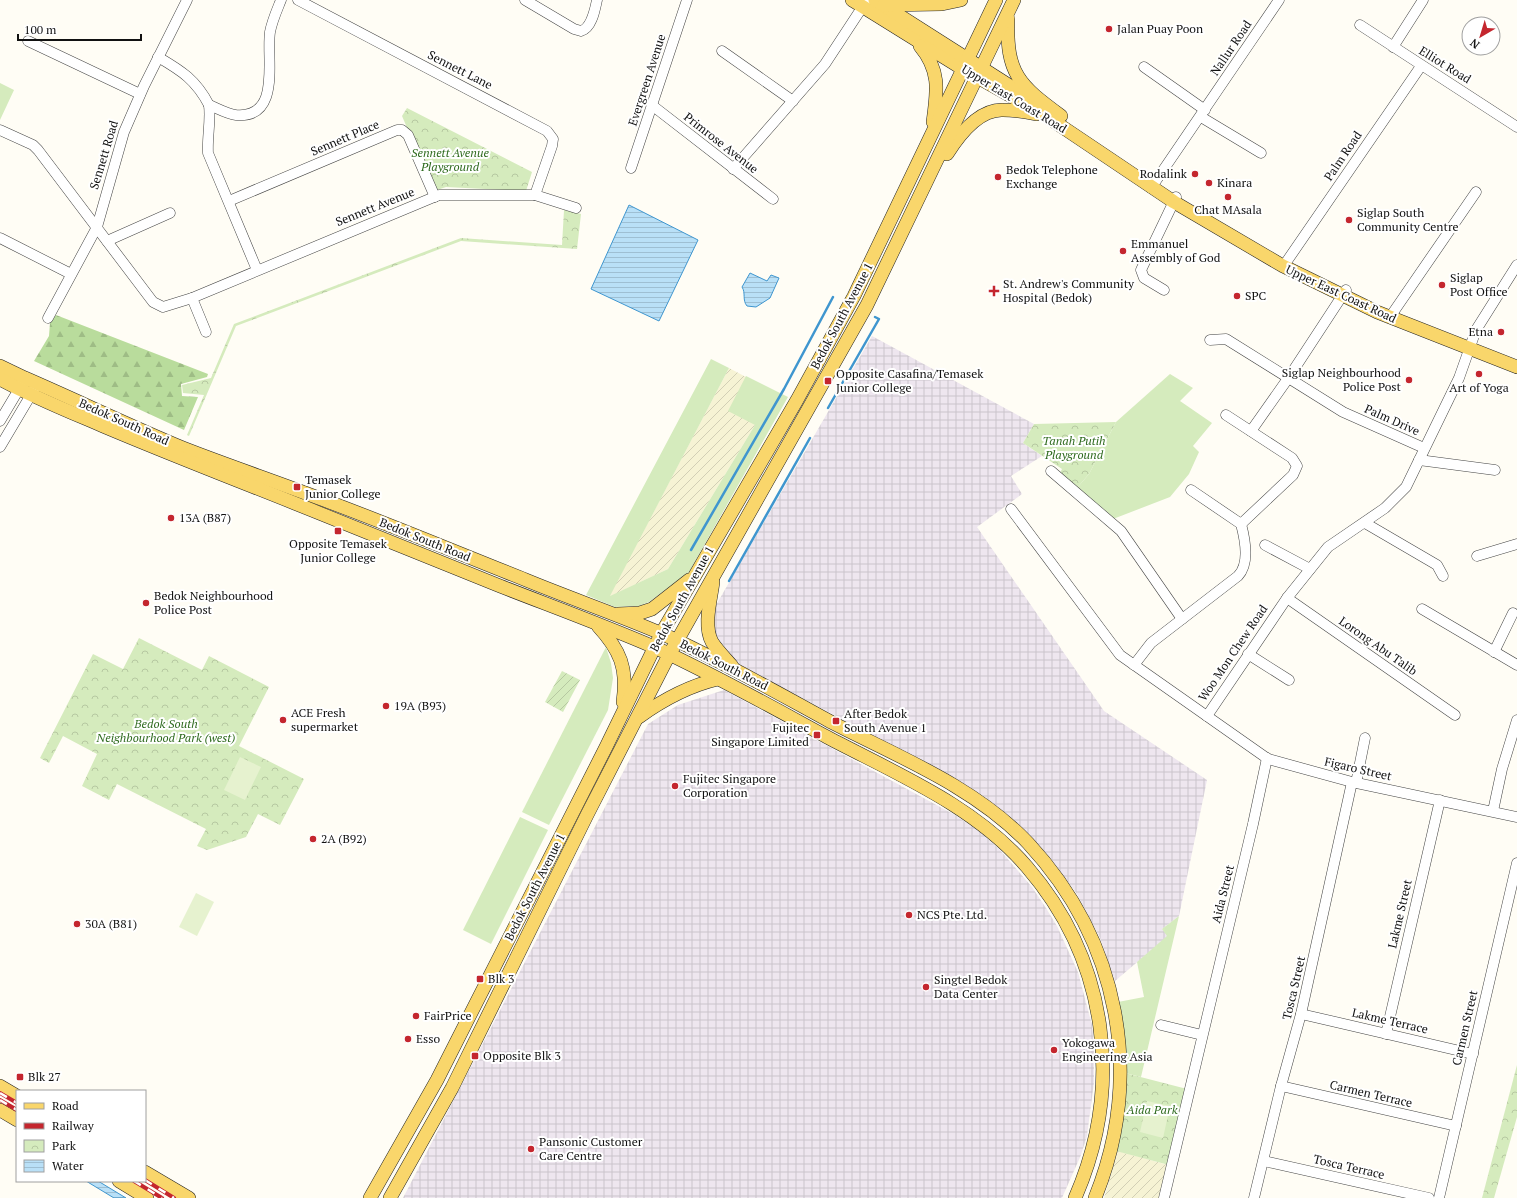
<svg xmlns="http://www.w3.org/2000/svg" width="1517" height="1198" viewBox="0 0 1517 1198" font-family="'PT Serif',serif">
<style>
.industrial{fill:url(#industrial-grid)}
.farmland{fill:url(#farmland-furrows)}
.grass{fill:#d5ebbd}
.forest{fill:url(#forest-firs)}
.park{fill:url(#park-crowns)}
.garden{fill:url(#garden-furrows)}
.pitch{fill:#e6f2cf}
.water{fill:url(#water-rules);stroke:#3f96cf}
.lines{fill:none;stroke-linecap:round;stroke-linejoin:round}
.stream{stroke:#3f96cf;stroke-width:2.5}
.minor-casing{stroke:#444;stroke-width:11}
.major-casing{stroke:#222;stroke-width:14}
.minor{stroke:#fff;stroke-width:10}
.major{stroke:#f9d66b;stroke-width:13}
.rail-casing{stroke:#c4262e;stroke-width:4}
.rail{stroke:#fff;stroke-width:2.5;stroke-dasharray:8;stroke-linecap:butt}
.poi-dot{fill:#c4262e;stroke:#fff;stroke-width:1.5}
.labels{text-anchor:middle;stroke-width:4;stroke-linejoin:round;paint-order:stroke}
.poi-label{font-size:12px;fill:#111;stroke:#fff;text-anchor:start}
.street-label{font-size:12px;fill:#111;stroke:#fff}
.park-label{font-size:12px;font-style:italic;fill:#2f6b1f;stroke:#fff}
</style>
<defs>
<pattern id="industrial-grid" width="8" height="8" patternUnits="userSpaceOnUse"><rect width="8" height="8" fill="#eee6ef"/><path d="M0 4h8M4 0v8" fill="none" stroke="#cbc4cc"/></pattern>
<pattern id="farmland-furrows" width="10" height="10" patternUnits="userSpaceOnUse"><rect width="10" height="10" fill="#f6f3d4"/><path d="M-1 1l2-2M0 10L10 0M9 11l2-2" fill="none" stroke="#d2cfb5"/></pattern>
<pattern id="forest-firs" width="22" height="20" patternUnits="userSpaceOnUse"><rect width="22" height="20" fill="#b9dc9c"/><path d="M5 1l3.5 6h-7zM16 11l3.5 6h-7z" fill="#9ebc85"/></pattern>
<pattern id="park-crowns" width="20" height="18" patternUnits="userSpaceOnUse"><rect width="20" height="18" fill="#d5ebbd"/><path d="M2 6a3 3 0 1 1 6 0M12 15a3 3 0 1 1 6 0" fill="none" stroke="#b6c8a1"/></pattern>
<pattern id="garden-furrows" width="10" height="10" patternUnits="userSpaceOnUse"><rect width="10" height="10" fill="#d5ebbd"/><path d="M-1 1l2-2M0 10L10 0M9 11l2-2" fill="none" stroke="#b6c8a1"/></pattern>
<pattern id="water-rules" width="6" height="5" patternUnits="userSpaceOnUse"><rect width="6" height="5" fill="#b9e0f7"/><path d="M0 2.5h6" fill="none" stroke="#9ebfd3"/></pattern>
</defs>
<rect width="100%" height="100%" fill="#fffdf5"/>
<g class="industrial">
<path d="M872 336 1034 424 1023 443 1042 456 1011 476 1022 494 977 527 1104 711 1207 780 1179 916 1162 929 1168 936 1115 981 1100 938 1077 894 1048 855 1015 821 982 795 964 784 738 664 714 633 713 621 716 605Z"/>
<path d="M724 690 955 815 980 832 1000 850 1032 887 1046 908 1057 926 1078 972 1092 1025 1094 1048V1082L1087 1136 1081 1155 1062 1198H403L648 724 678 705Z"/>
</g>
<g class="farmland">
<path d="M729 368 746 377 755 425 668 569 609 597Z"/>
<path d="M1118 1151 1168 1165 1161 1198H1104Z"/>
</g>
<g class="grass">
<path d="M0 83 14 90 0 120Z"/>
<path d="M711 359 729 368 610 596 668 569 755 425 728 411 746 376 788 397 689 572 649 602 639 606 615 607 586 595Z"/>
<path d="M1170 374 1193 388 1180 401 1212 423 1193 446 1199 452 1189 474 1170 497 1113 519 1077 488 1089 474 1116 422Z"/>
<path d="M606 647 611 663 613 678 608 710 549 825 522 812Z"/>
<path d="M520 817 548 830 491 944 463 930Z"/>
<path d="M1179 916 1141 1077 1125 1073 1118 1002 1144 997 1137 962 1167 936 1162 929Z"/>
</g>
<path class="forest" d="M56 315 208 374 207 377 181 384 182 396 198 397 184 430 34 361 49 336 50 323Z"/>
<g class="park">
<path d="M407 108 532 172 526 191 446 187 434 191 402 116Z"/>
<path d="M564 210 581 214 577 249 461 241 236 326 189 436 187 435 204 395 183 393 182 385 211 378 234 324 461 238 562 245Z"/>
<path d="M1116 422 1089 474 1077 488 1060 473 1062 469 1023 443 1034 424Z"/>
<path d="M139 638 202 670 209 656 269 687 239 746 304 779 280 825 258 814 246 837 207 850 197 846 206 829 117 784 109 800 82 786 97 754 63 736 49 763 40 758 93 654 123 669Z"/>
<path d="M1517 1065V1117L1494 1198H1482Z"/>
<path d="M1125 1073 1187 1089 1169 1165 1116 1151 1123 1109Z"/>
</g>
<path class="garden" d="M562 671 580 680 563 712 545 702Z"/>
<g class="pitch">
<path d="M240 757 261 767 245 800 224 790Z"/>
<path d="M196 893 214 902 197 936 179 927Z"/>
<path d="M1147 1101 1170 1106 1163 1138 1140 1132Z"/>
</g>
<g class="water">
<path d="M629 205 698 240 659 321 591 289Z"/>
<path d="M750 273 767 281 771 275 779 278 770 298 756 307 747 306C742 300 746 293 742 287Z"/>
<path d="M86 1181H98L126 1198H114Z"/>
</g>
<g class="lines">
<g class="stream">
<path d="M828 408 879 319 875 317"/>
<path d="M691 550 784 389 833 297"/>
<path d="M729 581 810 438"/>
</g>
<defs>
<g id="minor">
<path d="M298 0 547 131 553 139 552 146 535 195"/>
<path d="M525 0 574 29 581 31C592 28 595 9 597 0"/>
<path d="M1360 25 1517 127"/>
<path d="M28 41 140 94"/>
<path d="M1393 47 1423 0"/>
<path d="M722 51 793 101"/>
<path d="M158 57C182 71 196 80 209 105 217 108 227 114 236 115 282 119 266 58 270 32 272 21 277 10 281 0"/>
<path d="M1144 67 1205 110"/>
<path d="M209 105C211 121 207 137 208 153L257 270"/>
<path d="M653 106 773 199"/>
<path d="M1201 117 1261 153"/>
<path d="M0 130 33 145 38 150 153 302 163 307 192 298 439 195H535L576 208"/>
<path d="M631 168 687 0"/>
<path d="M733 169 825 64 867 0"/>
<path d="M1151 188 1279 0"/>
<path d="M229 201 397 130H402L408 135 435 197"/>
<path d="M0 238 71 274"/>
<path d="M107 241 170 213"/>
<path d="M1287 261 1421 66"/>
<path d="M1164 290 1144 278 1141 270 1176 197"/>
<path d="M192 298 206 332"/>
<path d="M1390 317 1476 192"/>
<path d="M48 318 97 227 124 132 144 86 187 0"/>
<path d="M1210 340 1226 339 1343 412 1424 448"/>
<path d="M1226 415 1292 458 1297 466 1293 475 1241 524"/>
<path d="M0 421 22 384"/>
<path d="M1251 431 1289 377 1346 290"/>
<path d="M0 447 35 388"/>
<path d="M1419 460 1495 470"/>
<path d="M1051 471 1121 531 1182 619"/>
<path d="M1011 509 1120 655 1268 759 1352 782 1517 817"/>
<path d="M1365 523 1437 565 1443 576"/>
<path d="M1265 545 1310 569"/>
<path d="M1477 556 1517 544"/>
<path d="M1287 598 1455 715"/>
<path d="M1422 609 1517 665"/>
<path d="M1494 652 1513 613"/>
<path d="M1248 654 1289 680"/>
<path d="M1134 665 1151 643 1238 576C1250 564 1245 539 1241 524L1191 490"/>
<path d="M1207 716 1287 598 1328 547 1385 508 1406 487 1459 378 1476 330 1517 265"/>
<path d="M1356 783 1365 738"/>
<path d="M1493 811 1502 769 1517 720"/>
<path d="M1301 1014 1473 1054"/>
<path d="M1161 1025 1202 1035"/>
<path d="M1386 1034 1440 800"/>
<path d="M1281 1086 1456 1126"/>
<path d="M1264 1161 1429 1198"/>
<path d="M1164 1198 1253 824 1267 758"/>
<path d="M1254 1198 1281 1086 1301 1014 1352 782"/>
<path d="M1439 1198 1517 863"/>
</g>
<g id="major">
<path d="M852 0 963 69 1043 114 1174 202 1283 266 1377 312 1517 367"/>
<path d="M875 0 1024 95"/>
<path d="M884 5 942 4 961 0"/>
<path d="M1008 19C1006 74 1019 85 1061 116"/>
<path d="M920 46C941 71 937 92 933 122"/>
<path d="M947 154C959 135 979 109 1003 110 1015 110 1026 112 1037 114"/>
<path d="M0 366 25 378C78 401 130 426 183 448 229 466 277 482 324 500 391 525 458 553 526 580 572 599 619 615 665 635 722 661 776 692 831 722 899 757 975 787 1028 843 1119 941 1145 1074 1095 1198"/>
<path d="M0 379C33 397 68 411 103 426 174 456 247 484 319 513 379 537 439 562 500 586 551 606 603 625 654 647 713 674 770 706 827 737 897 774 975 806 1027 867 1108 961 1124 1086 1075 1198"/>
<path d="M713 582C711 599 703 625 712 642 717 650 725 658 732 666"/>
<path d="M618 614 640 613 652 609 689 580"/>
<path d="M598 626C620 650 628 668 623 702"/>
<path d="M639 717C664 699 688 686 718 679"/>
<path d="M0 1086 17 1096"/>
<path d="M0 1110 17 1120"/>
<path d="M145 1172 189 1198"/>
<path d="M119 1181 147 1198"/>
<path d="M370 1198 437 1080 606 747 661 634 797 400 854 296 996 0"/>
<path d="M390 1198 452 1088 587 815 669 655 867 305 1014 0"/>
</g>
</defs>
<use href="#minor" class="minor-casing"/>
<use href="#major" class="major-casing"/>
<use href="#minor" class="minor"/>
<use href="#major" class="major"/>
<defs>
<g id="rail">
<path d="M0 1093 17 1103"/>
<path d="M0 1100 17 1110"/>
<path d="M145 1180 174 1198"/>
<path d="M134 1181 162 1198"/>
</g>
</defs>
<use href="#rail" class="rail-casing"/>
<use href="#rail" class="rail"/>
</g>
<g class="poi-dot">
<circle cx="1109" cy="29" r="4"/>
<circle cx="1195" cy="174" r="4"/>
<circle cx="998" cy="177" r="4"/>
<circle cx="1209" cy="183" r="4"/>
<circle cx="1228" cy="197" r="4"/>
<circle cx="1349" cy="220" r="4"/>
<circle cx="1123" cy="251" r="4"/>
<circle cx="1442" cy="285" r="4"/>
<path d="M992 285h4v4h4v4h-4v4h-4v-4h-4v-4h4z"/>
<circle cx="1237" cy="296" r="4"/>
<circle cx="1501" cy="332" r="4"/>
<circle cx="1479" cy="374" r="4"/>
<circle cx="1409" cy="380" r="4"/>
<rect x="824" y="377" width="8" height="8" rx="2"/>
<rect x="293" y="483" width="8" height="8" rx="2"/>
<circle cx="171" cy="518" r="4"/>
<rect x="334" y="527" width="8" height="8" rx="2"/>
<circle cx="146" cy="603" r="4"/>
<circle cx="386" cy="706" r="4"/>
<circle cx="283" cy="720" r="4"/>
<rect x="832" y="717" width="8" height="8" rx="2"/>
<rect x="813" y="731" width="8" height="8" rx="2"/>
<circle cx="675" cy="786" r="4"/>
<circle cx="313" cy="839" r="4"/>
<circle cx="909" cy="915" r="4"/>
<circle cx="77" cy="924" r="4"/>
<rect x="476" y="975" width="8" height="8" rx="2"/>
<circle cx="926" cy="987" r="4"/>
<circle cx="416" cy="1016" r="4"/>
<circle cx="408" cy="1039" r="4"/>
<circle cx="1054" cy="1050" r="4"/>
<rect x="471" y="1052" width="8" height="8" rx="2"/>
<rect x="16" y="1073" width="8" height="8" rx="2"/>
<circle cx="531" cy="1149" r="4"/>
</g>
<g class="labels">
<g class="poi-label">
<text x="1117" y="33">Jalan Puay Poon</text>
<text x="1006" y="174">Bedok Telephone<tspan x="1006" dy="14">Exchange</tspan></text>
<text x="1187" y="178" text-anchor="end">Rodalink</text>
<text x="1217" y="187">Kinara</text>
<text x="1228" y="214" text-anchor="middle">Chat MAsala</text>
<text x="1357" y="217">Siglap South<tspan x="1357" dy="14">Community Centre</tspan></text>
<text x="1131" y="248">Emmanuel<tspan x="1131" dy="14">Assembly of God</tspan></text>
<text x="1450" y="282">Siglap<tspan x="1450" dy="14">Post Office</tspan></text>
<text x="1003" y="288">St. Andrew's Community<tspan x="1003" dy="14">Hospital (Bedok)</tspan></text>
<text x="1245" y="300">SPC</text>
<text x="1493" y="336" text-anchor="end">Etna</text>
<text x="1401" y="377" text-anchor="end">Siglap Neighbourhood<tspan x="1401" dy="14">Police Post</tspan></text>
<text x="836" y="378">Opposite Casafina/Temasek<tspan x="836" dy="14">Junior College</tspan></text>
<text x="1479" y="392" text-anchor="middle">Art of Yoga</text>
<text x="305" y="484">Temasek<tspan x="305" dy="14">Junior College</tspan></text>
<text x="179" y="522">13A (B87)</text>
<text x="338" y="548" text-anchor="middle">Opposite Temasek<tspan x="338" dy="14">Junior College</tspan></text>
<text x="154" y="600">Bedok Neighbourhood<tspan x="154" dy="14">Police Post</tspan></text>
<text x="394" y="710">19A (B93)</text>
<text x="291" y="717">ACE Fresh<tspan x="291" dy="14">supermarket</tspan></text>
<text x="844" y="718">After Bedok<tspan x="844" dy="14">South Avenue 1</tspan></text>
<text x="809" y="732" text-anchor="end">Fujitec<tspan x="809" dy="14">Singapore Limited</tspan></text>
<text x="683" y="783">Fujitec Singapore<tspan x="683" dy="14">Corporation</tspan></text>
<text x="321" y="843">2A (B92)</text>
<text x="917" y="919">NCS Pte. Ltd.</text>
<text x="85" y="928">30A (B81)</text>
<text x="488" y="983">Blk 3</text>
<text x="934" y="984">Singtel Bedok<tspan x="934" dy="14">Data Center</tspan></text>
<text x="424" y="1020">FairPrice</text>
<text x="416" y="1043">Esso</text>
<text x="1062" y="1047">Yokogawa<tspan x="1062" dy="14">Engineering Asia</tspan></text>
<text x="483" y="1060">Opposite Blk 3</text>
<text x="28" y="1081">Blk 27</text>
<text x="539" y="1146">Pansonic Customer<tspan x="539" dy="14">Care Centre</tspan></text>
</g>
<g class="street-label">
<text transform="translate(1231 48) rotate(-56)" y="4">Nallur Road</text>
<text transform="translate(1445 65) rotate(32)" y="4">Elliot Road</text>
<text transform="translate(460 70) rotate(27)" y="4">Sennett Lane</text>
<text transform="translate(647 80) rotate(-72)" y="4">Evergreen Avenue</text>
<text transform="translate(1014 99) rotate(31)" y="4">Upper East Coast Road</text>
<text transform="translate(345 138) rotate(-23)" y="4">Sennett Place</text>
<text transform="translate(721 143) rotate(38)" y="4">Primrose Avenue</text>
<text transform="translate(104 155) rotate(-73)" y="4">Sennett Road</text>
<text transform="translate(1343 156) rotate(-56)" y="4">Palm Road</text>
<text transform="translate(375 207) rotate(-22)" y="4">Sennett Avenue</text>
<text transform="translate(1341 294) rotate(25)" y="4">Upper East Coast Road</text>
<text transform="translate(842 316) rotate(-62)" y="4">Bedok South Avenue 1</text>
<text transform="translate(1392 420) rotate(24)" y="4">Palm Drive</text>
<text transform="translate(124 422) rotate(24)" y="4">Bedok South Road</text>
<text transform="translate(425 540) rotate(22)" y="4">Bedok South Road</text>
<text transform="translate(682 599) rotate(-61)" y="4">Bedok South Avenue 1</text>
<text transform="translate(1378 646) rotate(35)" y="4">Lorong Abu Talib</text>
<text transform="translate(1233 653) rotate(-56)" y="4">Woo Mon Chew Road</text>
<text transform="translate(724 665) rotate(27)" y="4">Bedok South Road</text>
<text transform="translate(1358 769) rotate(13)" y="4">Figaro Street</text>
<text transform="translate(535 887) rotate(-63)" y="4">Bedok South Avenue 1</text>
<text transform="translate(1223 894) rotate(-76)" y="4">Aida Street</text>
<text transform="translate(1400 914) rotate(-77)" y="4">Lakme Street</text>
<text transform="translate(1294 988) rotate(-77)" y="4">Tosca Street</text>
<text transform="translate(1390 1021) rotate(13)" y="4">Lakme Terrace</text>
<text transform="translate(1465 1028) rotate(-77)" y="4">Carmen Street</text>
<text transform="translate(1371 1094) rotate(13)" y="4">Carmen Terrace</text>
<text transform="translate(1349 1167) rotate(13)" y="4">Tosca Terrace</text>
</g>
<g class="park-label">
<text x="450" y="157">Sennett Avenue<tspan x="450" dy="14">Playground</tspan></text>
<text x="1074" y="445">Tanah Putih<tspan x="1074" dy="14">Playground</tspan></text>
<text x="166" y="728">Bedok South<tspan x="166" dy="14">Neighbourhood Park (west)</tspan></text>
<text x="1152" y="1114">Aida Park</text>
</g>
</g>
<rect x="16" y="1090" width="130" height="92" fill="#ffffff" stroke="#a0a0a0"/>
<rect x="24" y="1103" width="20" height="6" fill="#f9d66b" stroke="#a0a0a0"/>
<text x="52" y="1110" font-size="12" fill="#111111">Road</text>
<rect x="24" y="1123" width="20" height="6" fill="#c4262e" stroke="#a0a0a0"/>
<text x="52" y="1130" font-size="12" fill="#111111">Railway</text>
<rect x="24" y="1140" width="20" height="12" fill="url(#park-crowns)" stroke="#a0a0a0"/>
<text x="52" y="1150" font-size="12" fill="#111111">Park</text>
<rect x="24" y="1160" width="20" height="12" fill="url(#water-rules)" stroke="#a0a0a0"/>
<text x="52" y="1170" font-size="12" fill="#111111">Water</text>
<g transform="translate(1481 36) rotate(218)"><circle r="19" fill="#ffffff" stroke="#a0a0a0"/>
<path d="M0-3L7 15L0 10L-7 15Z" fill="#c4262e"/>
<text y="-6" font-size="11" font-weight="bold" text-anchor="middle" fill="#111111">N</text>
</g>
<path d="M18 34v6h123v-6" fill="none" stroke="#111111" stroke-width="2"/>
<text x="24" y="34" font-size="12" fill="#111111" stroke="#ffffff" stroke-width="3" paint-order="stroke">100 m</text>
</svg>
